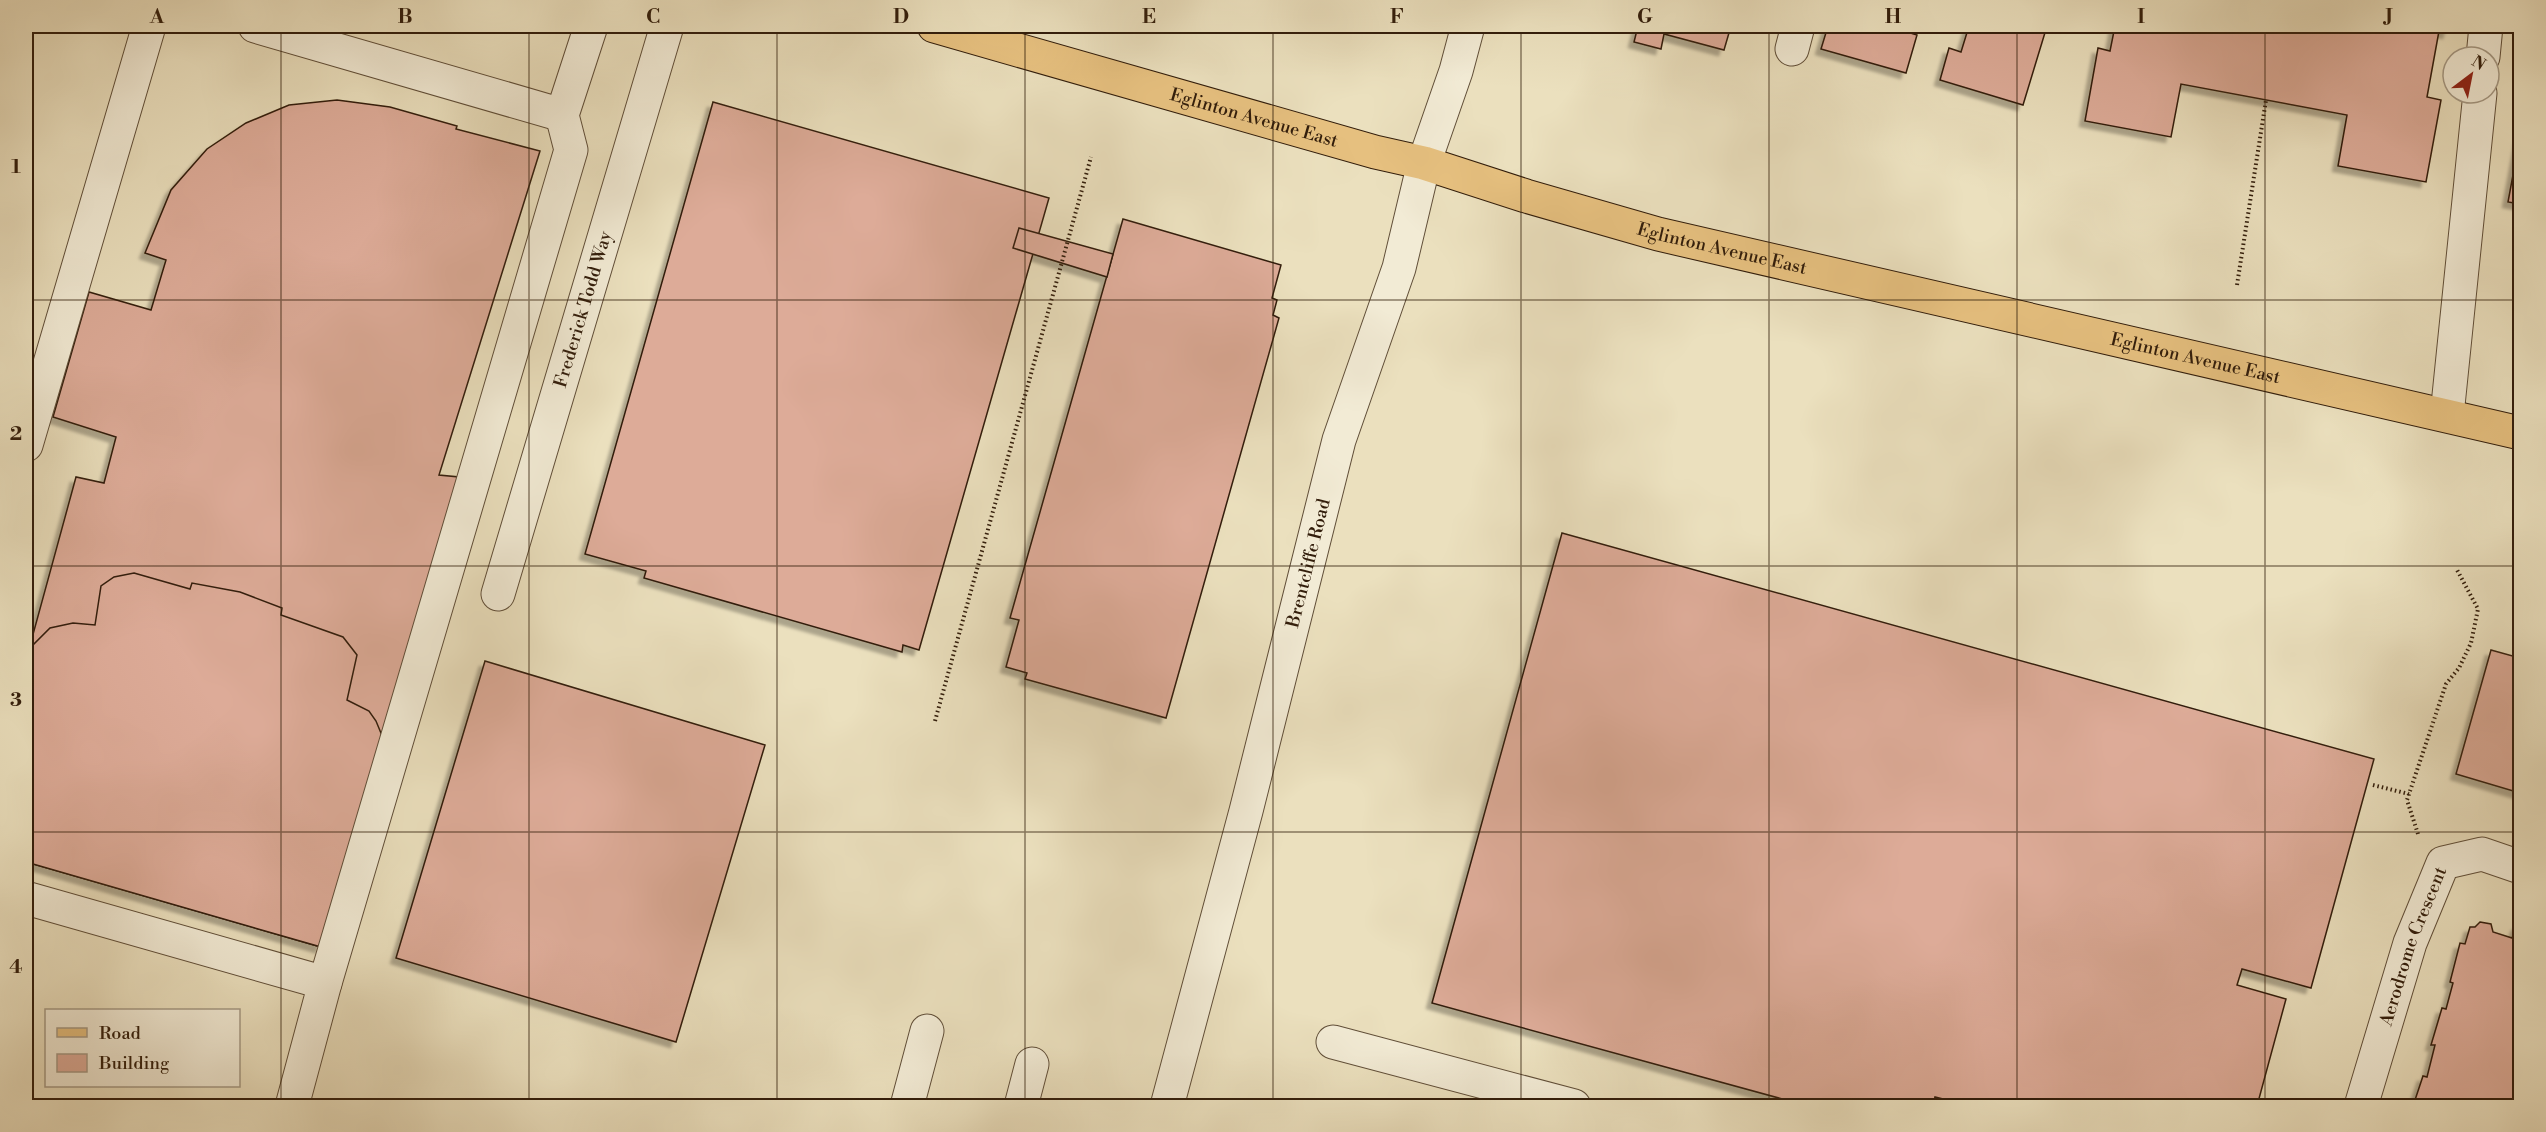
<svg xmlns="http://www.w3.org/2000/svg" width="2546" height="1132" viewBox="0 0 2546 1132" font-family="'Libre Bodoni',serif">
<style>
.building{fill:#ddab98;stroke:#321d0b;stroke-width:1.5;filter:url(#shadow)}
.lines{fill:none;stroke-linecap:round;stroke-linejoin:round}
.minor-casing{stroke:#604e38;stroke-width:35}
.major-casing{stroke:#321d0b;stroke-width:35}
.path{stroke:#321d0b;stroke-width:4;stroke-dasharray:1.5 3;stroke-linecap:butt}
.minor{stroke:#f2ebd5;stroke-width:33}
.major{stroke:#e6c07f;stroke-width:33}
.grid{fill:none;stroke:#321d0b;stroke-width:1.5;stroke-opacity:0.55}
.labels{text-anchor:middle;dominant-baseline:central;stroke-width:6;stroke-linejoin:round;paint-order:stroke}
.street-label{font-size:18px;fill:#321d0b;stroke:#f2ebd5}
.neatline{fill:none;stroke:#321d0b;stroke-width:2}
.grid-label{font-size:20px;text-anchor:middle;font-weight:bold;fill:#321d0b}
</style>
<defs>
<filter id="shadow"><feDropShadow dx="-5.5" dy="5.5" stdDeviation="1.5" flood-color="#0004"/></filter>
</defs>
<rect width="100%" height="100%" fill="#ebe0be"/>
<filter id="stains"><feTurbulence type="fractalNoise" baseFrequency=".00333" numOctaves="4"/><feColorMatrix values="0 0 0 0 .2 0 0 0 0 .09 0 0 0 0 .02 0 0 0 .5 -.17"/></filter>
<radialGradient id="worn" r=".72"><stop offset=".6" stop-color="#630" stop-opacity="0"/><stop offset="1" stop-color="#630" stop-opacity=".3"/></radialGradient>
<!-- building -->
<g class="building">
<path d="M1638 26H1731L1724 50 1664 34 1661 49 1634 42Z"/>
<path d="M1828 26H1906L1904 31 1917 35 1906 73 1821 49Z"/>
<path d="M1969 26H2047L2023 105 1940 80 1949 48 1961 52Z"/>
<path d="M2115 26H2450L2448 33 2439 31 2427 97 2441 100 2426 182 2338 166 2347 115 2181 84 2171 137 2085 121 2098 48 2110 51Z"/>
<path d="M337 100 390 107 457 126 456 129 540 151 439 475 459 477 321 947 26 862V660L76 477 104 483 116 437 53 417 89 292 151 310 166 260 145 253 171 190 207 149 246 123 289 105Z"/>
<path d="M713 102 1049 198 919 650 903 645 902 652 644 578 646 571 585 554Z"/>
<path d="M2520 137V204L2508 202Z"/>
<path d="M1123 219 1281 265 1272 298 1277 300 1273 315 1279 318 1166 718 1025 679 1027 673 1006 667 1019 620 1010 618Z"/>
<path d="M1019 228 1113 254 1107 277 1013 248Z"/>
<path d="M1562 533 2374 759 2311 988 2242 969 2237 985 2286 999 2257 1106H1970L1935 1097 1933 1106H1808L1432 1003Z"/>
<path d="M134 573 190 589 192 583 240 592 282 608 281 615 343 637 357 655 347 700 369 711 376 721 383 738 321 947 26 862V660L29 649 50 628 73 623 95 625 101 586 114 577Z"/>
<path d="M2491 650 2520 658V793L2456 774Z"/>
<path d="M485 661 765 745 676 1042 396 958Z"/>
<path d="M2480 922 2491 924 2493 932 2512 938 2517 925 2520 924V1106H2413L2423 1076 2427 1077 2435 1045H2431L2442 1008 2446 1009 2453 983 2450 982 2460 943 2465 944 2470 927H2475Z"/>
</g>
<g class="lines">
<defs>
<g id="minor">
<path d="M255 26 562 115"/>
<path d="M1792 49 1798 26"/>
<path d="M2483 57 2486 26"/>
<path d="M2447 415 2480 93"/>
<path d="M26 445 149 26"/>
<path id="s1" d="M498 594 667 26"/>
<path d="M26 898 325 983 292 1106"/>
<path d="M325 983 571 150 562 115 591 26"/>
<path d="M1333 1042 1574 1106"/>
<path d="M907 1106 927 1031"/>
<path d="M1021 1106 1032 1064"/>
<path id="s2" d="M1167 1106 1246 811 1339 440 1399 268 1424 163 1456 71 1468 26"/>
<path id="s3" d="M2361 1106 2410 943 2443 863 2482 854 2520 867"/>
</g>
<g id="major">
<path id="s4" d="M934 26 1375 152 1424 163 1526 196 1658 234 2520 433"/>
</g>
</defs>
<!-- minor casing -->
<use href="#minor" class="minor-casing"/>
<!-- major casing -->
<use href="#major" class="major-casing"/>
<!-- path -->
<g class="path">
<path d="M2237 285 2266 100"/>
<path d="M935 721 1091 157"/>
<path d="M2373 785 2409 794"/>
<path d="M2418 834 2407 800 2446 684 2459 668 2471 643 2478 609 2456 568"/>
</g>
<!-- minor -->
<use href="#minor" class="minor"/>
<!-- major -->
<use href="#major" class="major"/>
</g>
<!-- grid -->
<path class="grid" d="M281 26V1106M529 26V1106M777 26V1106M1025 26V1106M1273 26V1106M1521 26V1106M1769 26V1106M2017 26V1106M2265 26V1106M26 300H2520M26 566H2520M26 832H2520"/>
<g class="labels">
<!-- street labels -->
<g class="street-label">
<text stroke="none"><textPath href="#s4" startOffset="333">Eglinton Avenue East</textPath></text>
<text stroke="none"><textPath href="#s4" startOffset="819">Eglinton Avenue East</textPath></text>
<text stroke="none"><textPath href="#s1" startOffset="297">Frederick Todd Way</textPath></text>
<text stroke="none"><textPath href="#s4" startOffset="1305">Eglinton Avenue East</textPath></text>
<text stroke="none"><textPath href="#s2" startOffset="561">Brentcliffe Road</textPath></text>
<text stroke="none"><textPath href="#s3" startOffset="168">Aerodrome Crescent</textPath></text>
</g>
</g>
<!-- margin -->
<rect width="2546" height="1132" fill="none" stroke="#ebe0be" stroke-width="66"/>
<!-- legend -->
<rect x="45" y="1009" width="195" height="78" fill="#f2ebd5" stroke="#a59984" stroke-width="1.5"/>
<rect x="57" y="1028" width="30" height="9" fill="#e6c07f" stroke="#a59984" stroke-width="1.5"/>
<text x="99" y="1039" font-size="18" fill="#321d0b">Road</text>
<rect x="57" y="1054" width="30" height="18" fill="#ddab98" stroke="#a59984" stroke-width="1.5"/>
<text x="99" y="1069" font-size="18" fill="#321d0b">Building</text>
<!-- north arrow -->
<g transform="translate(2471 75) rotate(32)"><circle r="28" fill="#f2ebd5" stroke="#a59984" stroke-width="1.5"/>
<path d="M0-4.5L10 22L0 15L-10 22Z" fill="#8f2418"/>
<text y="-9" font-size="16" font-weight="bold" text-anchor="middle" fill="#321d0b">N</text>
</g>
<rect x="33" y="33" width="2480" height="1066" class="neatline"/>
<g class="grid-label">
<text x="157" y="23">A</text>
<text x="405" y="23">B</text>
<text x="653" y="23">C</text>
<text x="901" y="23">D</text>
<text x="1149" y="23">E</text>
<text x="1397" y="23">F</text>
<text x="1645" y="23">G</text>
<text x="1893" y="23">H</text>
<text x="2141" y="23">I</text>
<text x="2389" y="23">J</text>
<text x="16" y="173">1</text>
<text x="16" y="440">2</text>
<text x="16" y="706">3</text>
<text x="16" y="973">4</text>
</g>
<rect width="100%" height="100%" filter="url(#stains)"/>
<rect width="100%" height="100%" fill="url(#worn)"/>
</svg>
